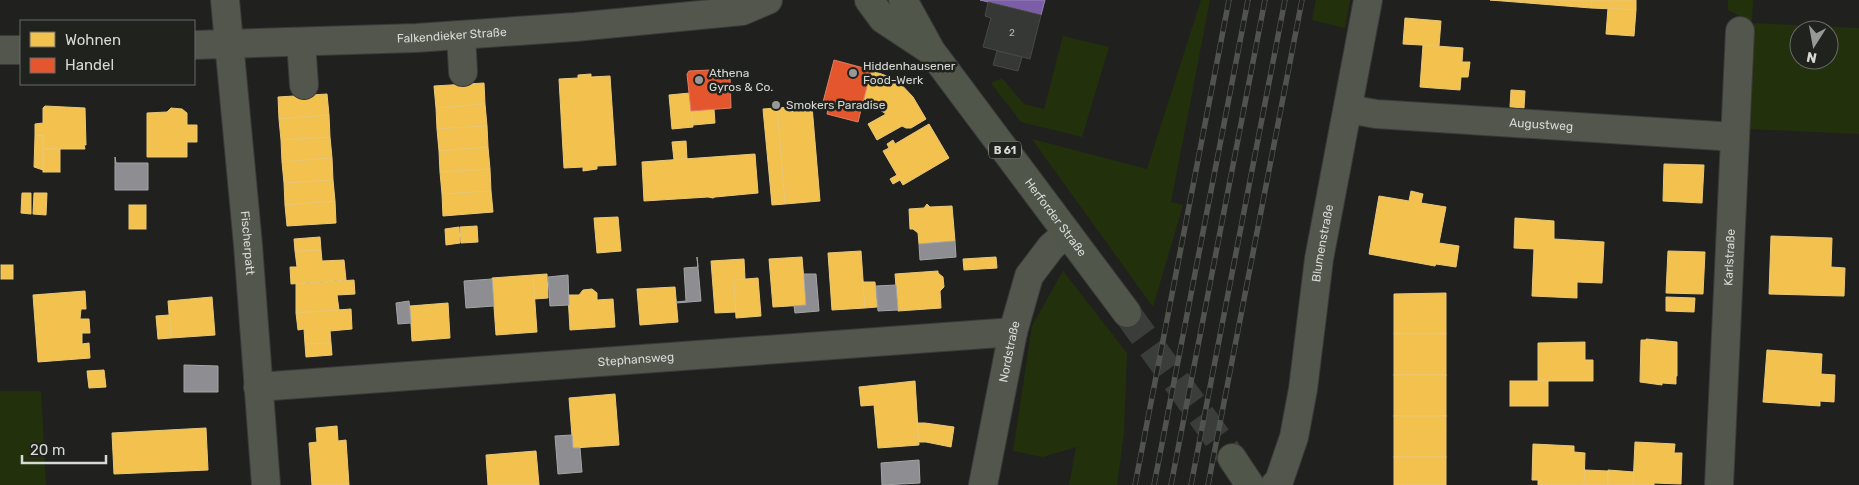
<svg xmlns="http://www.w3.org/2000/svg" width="1859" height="485" viewBox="0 0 1859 485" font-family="Rubik,sans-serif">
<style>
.green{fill:#22310b;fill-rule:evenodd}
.homes{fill:#f2c14e;stroke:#eac877}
.shops{fill:#e4572e;stroke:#e07e60}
.offices{fill:#7b5ea7;stroke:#9783b5}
.industry{fill:#8d8d92;stroke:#a3a4a6}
.building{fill:#363836;stroke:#484947}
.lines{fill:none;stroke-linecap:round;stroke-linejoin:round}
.major-tunnel{stroke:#3b3d3a;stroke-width:28;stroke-dasharray:28 14;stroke-linecap:butt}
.minor-casing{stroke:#3a3b39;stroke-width:30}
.major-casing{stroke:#3a3b39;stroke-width:30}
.minor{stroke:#52564d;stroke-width:28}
.major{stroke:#50564a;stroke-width:28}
.rail-casing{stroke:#51534f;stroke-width:5.5}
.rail{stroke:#20221e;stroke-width:4;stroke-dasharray:11;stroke-linecap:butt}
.poi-dot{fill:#979996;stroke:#20221e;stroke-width:2}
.labels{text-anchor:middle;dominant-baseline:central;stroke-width:5;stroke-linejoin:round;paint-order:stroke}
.number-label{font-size:10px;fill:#afb1ae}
.shield{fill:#20221e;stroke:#a0a29f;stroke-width:1}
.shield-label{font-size:11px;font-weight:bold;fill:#d7d9d6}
.street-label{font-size:12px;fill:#d7d9d6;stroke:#20221e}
.poi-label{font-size:12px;fill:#d7d9d6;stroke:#20221e;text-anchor:start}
</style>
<rect width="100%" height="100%" fill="#20211f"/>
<!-- green -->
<g class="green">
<path d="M1201 0H1210L1171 202 1183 205 1153 307 1032 139 1147 169Z"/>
<path d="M1316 0H1350L1345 28 1312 20Z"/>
<path d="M1728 0H1753L1752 23 1859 28V134L1749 129 1752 23 1728 10ZM1799 30H1829V60H1799Z"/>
<path d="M1063 36 1109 47 1082 137 1021 122 991 83 1002 78 1024 104 1044 109Z"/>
<path d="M1063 271 1127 353 1124 432 1117 485H1069L1076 447 1043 457 1013 451 1032 326Z"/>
<path d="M0 391H41L46 485H0Z"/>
</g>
<!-- homes -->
<g class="homes">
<path d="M1490 0H1592L1591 8Z"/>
<path d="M1592 0H1636V10L1591 8Z"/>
<path d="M1608 8 1636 10 1634 36 1606 34Z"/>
<path d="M1405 18 1441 21 1439 46 1403 44Z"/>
<path d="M1423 45 1463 48 1462 62H1470L1468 77H1461L1460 90 1420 87Z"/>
<path d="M871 70 897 80 913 97 926 119 911 128H906L902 126 877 140 868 124 886 114 864 99Z"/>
<path d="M591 74V77L610 76 616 165 597 166V169L583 171V167L564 168 559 79 578 78V75Z"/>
<path d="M484 83 485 104 436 108 434 86Z"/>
<path d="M1511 90 1525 91 1524 108 1510 107Z"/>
<path d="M690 93 693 127 672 129 669 95Z"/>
<path d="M327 94 329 115 279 119 278 97Z"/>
<path d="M485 104 487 126 437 129 436 108Z"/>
<path d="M45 106 85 108 86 145H84L85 149H43V136H35V124L43 123V108Z"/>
<path d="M812 106 820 201 785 204 777 108Z"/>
<path d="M171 108 182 109 187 113V125H197V142H187V157H147V113L167 112Z"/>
<path d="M777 108 785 204 772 205 763 109Z"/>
<path d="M714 109 715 123 693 125 691 111Z"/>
<path d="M329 115 330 137 281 140 279 119Z"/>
<path d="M929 124 949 158 903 185 900 180 893 184 890 179 897 175 883 151 889 148 887 144 893 140 895 144Z"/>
<path d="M487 126 488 147 439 151 437 129Z"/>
<path d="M35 136H43V170L34 167Z"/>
<path d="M330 137 332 158 282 162 281 140Z"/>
<path d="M686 141 687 159 674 160 672 142Z"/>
<path d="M488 147 490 169 440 172 439 151Z"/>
<rect x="43" y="149" width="17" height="23"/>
<path d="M755 154 758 193 715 197 713 198 708 197 644 201 642 162Z"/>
<path d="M332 158 333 180 284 183 282 162Z"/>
<path d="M1664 164 1704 165 1702 203 1663 201Z"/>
<path d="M490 169 491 191 442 194 440 172Z"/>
<path d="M333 180 335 201 285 205 284 183Z"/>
<path d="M491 191 493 212 443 216 442 194Z"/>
<path d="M1411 191 1423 194 1421 203 1446 207 1439 243 1459 246 1456 267 1436 264 1435 266 1369 254 1379 196 1409 201Z"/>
<path d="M22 193H31V214L21 213Z"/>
<path d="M34 193H47L46 215 33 214Z"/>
<path d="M335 201 336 223 287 226 285 205Z"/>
<path d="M927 204 930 207 952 206 955 241 919 244 918 233 913 229H910L909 209 924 208Z"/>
<rect x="129" y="205" width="17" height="24"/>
<path d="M618 217 621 251 597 253 594 218Z"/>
<path d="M1515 218 1554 221V239L1604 242 1602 283 1577 282V298L1532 296 1534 249 1514 248Z"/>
<path d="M477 226 478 242 461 243 460 227Z"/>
<path d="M459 227 460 243 446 245 445 229Z"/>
<path d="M1771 236 1832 238 1831 267 1845 268 1844 296 1769 294Z"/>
<path d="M320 237 321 250 295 251 294 239Z"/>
<path d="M321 250 322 261 344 260 346 280 291 284 290 267H297L295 251Z"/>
<path d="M861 251 865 308 832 310 828 253Z"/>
<path d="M1668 251 1705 252 1703 294 1666 293Z"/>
<path d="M802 257 806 305 773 307 769 259Z"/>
<path d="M996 257 997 268 964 270 963 259Z"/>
<path d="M744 259 745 279 734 280 736 312 715 313 711 261Z"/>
<rect x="1" y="265" width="12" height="14"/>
<path d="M938 271V273L943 277 944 287 940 291 941 308 898 311 895 274Z"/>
<path d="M547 274 548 298 534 299 533 275Z"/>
<path d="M533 275 537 332 496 335 492 278Z"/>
<path d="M758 278 761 316 736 318 734 280Z"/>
<path d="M354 280 355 294 337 295 339 310 296 313V284Z"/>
<path d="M863 282H875L877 307 865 308Z"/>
<path d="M675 287 678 322 640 325 637 289Z"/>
<path d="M592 289 597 293V300L613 299 615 327 570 330 568 295H579L583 290Z"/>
<path d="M85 291 86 309H81L80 319H89L90 333H82V344L89 343 90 358 38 362 33 295Z"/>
<path d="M1446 293V334H1394V294Z"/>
<path d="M212 297 215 335 171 338 168 301Z"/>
<path d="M1666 297 1695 298 1694 312 1666 311Z"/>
<path d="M448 303 450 338 412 341 410 306Z"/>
<path d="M351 309 352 329 330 331 331 343 305 344 304 329 298 330 296 313Z"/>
<path d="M169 315 171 338 158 339 156 316Z"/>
<rect x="1394" y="334" width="52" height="41"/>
<path d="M1646 339 1677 342V376H1676V384L1662 383V385L1640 382 1641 340H1646Z"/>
<path d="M1585 342V360H1593V381H1538V343Z"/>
<path d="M331 343 332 355 306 357 305 344Z"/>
<path d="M1767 350 1822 354 1821 374 1835 375 1834 402 1820 401V406L1763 402Z"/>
<path d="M104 370 106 387 89 388 87 371Z"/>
<rect x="1394" y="375" width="52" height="41"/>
<path d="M915 381 919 445 878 448 874 405 861 406 859 387Z"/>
<rect x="1510" y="381" width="38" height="25"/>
<path d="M615 394 619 445 573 448 569 398Z"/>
<rect x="1394" y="416" width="52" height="41"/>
<path d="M917 423H925L954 427 951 447 926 442H919Z"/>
<path d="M337 426 338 441 346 440 349 485H312L309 443 317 442 316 428Z"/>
<path d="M206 428 208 470 114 474 112 433Z"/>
<path d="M1635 442 1675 444 1674 453H1682L1681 484 1654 483V485H1633Z"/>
<path d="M1533 444 1574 446V452L1585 453 1584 485H1538V480H1532Z"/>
<path d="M536 451 539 485H488L486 455Z"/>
<rect x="1394" y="457" width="52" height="28"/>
<path d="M1585 470 1608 471V485H1584Z"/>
<path d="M1608 470 1634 472 1633 485H1608Z"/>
</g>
<!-- shops -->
<g class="shops">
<path d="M834 60 871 70 858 122 827 114 829 104 823 102Z"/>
<path d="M711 70 714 76 727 75 730 77 731 108 691 111 687 74 689 71Z"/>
</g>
<!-- offices -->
<path class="offices" d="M980 0H1045L1041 15Z"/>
<!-- industry -->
<g class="industry">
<path d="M115 157 116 163H148V190H115Z"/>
<path d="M955 241 956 257 920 260 919 244Z"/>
<path d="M697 257 701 301 676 303V302L686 301 684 268 698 267Z"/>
<path d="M804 274H816L819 311 795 313 794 306 806 305Z"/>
<path d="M568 275 569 305 550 306 548 277Z"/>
<path d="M492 279 494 306 466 308 464 281Z"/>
<path d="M896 285 898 310 878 311 876 286Z"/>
<path d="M409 301 411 323 398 324 396 303Z"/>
<path d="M184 365 218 366V392H184Z"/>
<path d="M572 435 573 448H580L582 472 558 474 555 436Z"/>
<path d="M919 460 920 483 882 485 881 463Z"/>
</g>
<!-- building -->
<g class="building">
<path d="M988 2 1041 15 1030 59 983 47 991 18 985 16Z"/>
<path d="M997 51 1022 57 1018 71 993 65Z"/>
</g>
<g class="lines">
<!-- major-tunnel -->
<path class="major-tunnel" d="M1127 313 1232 458"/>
<defs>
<g id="minor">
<path id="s1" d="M225 0 248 245 266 485"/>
<path d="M461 35 463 72"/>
<path d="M301 42 304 85"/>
<path id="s2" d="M194 45 416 38 575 27 742 11 768 0"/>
<path d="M0 50H21"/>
<path id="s3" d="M1348 109 1376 114 1735 137"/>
<path id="s4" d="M258 387 1013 332"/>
<path id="s5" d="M983 485 1013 332 1029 276 1051 247 1067 233"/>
<path id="s6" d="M1275 485 1279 481 1294 437 1303 389 1319 259 1368 0"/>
<path id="s7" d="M1719 485 1740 31"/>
</g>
<g id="major">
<path d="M869 0 883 19 927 48"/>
<path id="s8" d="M903 0 931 51 1127 313"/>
<path d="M1232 458 1250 485"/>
</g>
</defs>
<!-- minor casing -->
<use href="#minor" class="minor-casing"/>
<!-- major casing -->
<use href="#major" class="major-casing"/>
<!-- minor -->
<use href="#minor" class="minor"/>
<!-- major -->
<use href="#major" class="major"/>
<defs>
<g id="rail">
<path d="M1135 485 1229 0"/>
<path d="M1154 485 1248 0"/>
<path d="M1171 485 1265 0"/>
<path d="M1191 485 1285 0"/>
<path d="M1208 485 1302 0"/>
</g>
</defs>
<!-- rail casing -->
<use href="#rail" class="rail-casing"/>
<!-- rail -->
<use href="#rail" class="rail"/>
</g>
<!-- markers -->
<g class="poi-dot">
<circle cx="853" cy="73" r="5"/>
<circle cx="699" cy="80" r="5"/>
<circle cx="776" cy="105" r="5"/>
</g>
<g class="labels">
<!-- number labels -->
<g class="number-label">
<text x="1012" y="33">2</text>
</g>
<!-- shield labels -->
<rect class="shield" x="989" y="141.5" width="32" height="17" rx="4"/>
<g class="shield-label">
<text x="1005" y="150">B 61</text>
</g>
<!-- street labels -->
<g class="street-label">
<text stroke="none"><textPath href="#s2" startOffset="258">Falkendieker Straße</textPath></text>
<text stroke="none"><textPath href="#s3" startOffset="194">Augustweg</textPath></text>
<text stroke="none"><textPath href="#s8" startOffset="266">Herforder Straße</textPath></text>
<text stroke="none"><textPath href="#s1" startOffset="244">Fischerpatt</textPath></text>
<text stroke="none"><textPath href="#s6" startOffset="248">Blumenstraße</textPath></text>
<text stroke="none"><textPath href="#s7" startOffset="228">Karlstraße</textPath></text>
<text stroke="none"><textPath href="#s5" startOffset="136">Nordstraße</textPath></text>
<text stroke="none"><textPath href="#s4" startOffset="379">Stephansweg</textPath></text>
</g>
<!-- poi labels -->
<g class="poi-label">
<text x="863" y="66">Hiddenhausener<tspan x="863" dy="14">Food-Werk</tspan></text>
<text x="709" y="73">Athena<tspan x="709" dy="14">Gyros &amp; Co.</tspan></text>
<text x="786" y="105">Smokers Paradise</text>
</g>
</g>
<!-- legend -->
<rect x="20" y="20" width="175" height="65" fill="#20221e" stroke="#696b68"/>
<rect x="30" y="32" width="25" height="15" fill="#f2c14e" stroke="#696b68"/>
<text x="65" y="45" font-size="15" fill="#d7d9d6">Wohnen</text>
<rect x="30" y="58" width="25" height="15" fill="#e4572e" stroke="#696b68"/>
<text x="65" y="70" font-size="15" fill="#d7d9d6">Handel</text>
<!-- north arrow -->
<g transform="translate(1814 45) rotate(191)"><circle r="24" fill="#20221e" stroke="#696b68"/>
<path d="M0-4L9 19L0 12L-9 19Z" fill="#979996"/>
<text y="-8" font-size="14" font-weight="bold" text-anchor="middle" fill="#d7d9d6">N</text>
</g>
<!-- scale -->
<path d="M22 455v8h84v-8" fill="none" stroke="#d7d9d6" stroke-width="2.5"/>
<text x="30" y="455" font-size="15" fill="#d7d9d6" stroke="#20221e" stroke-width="4" paint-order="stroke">20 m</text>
</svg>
